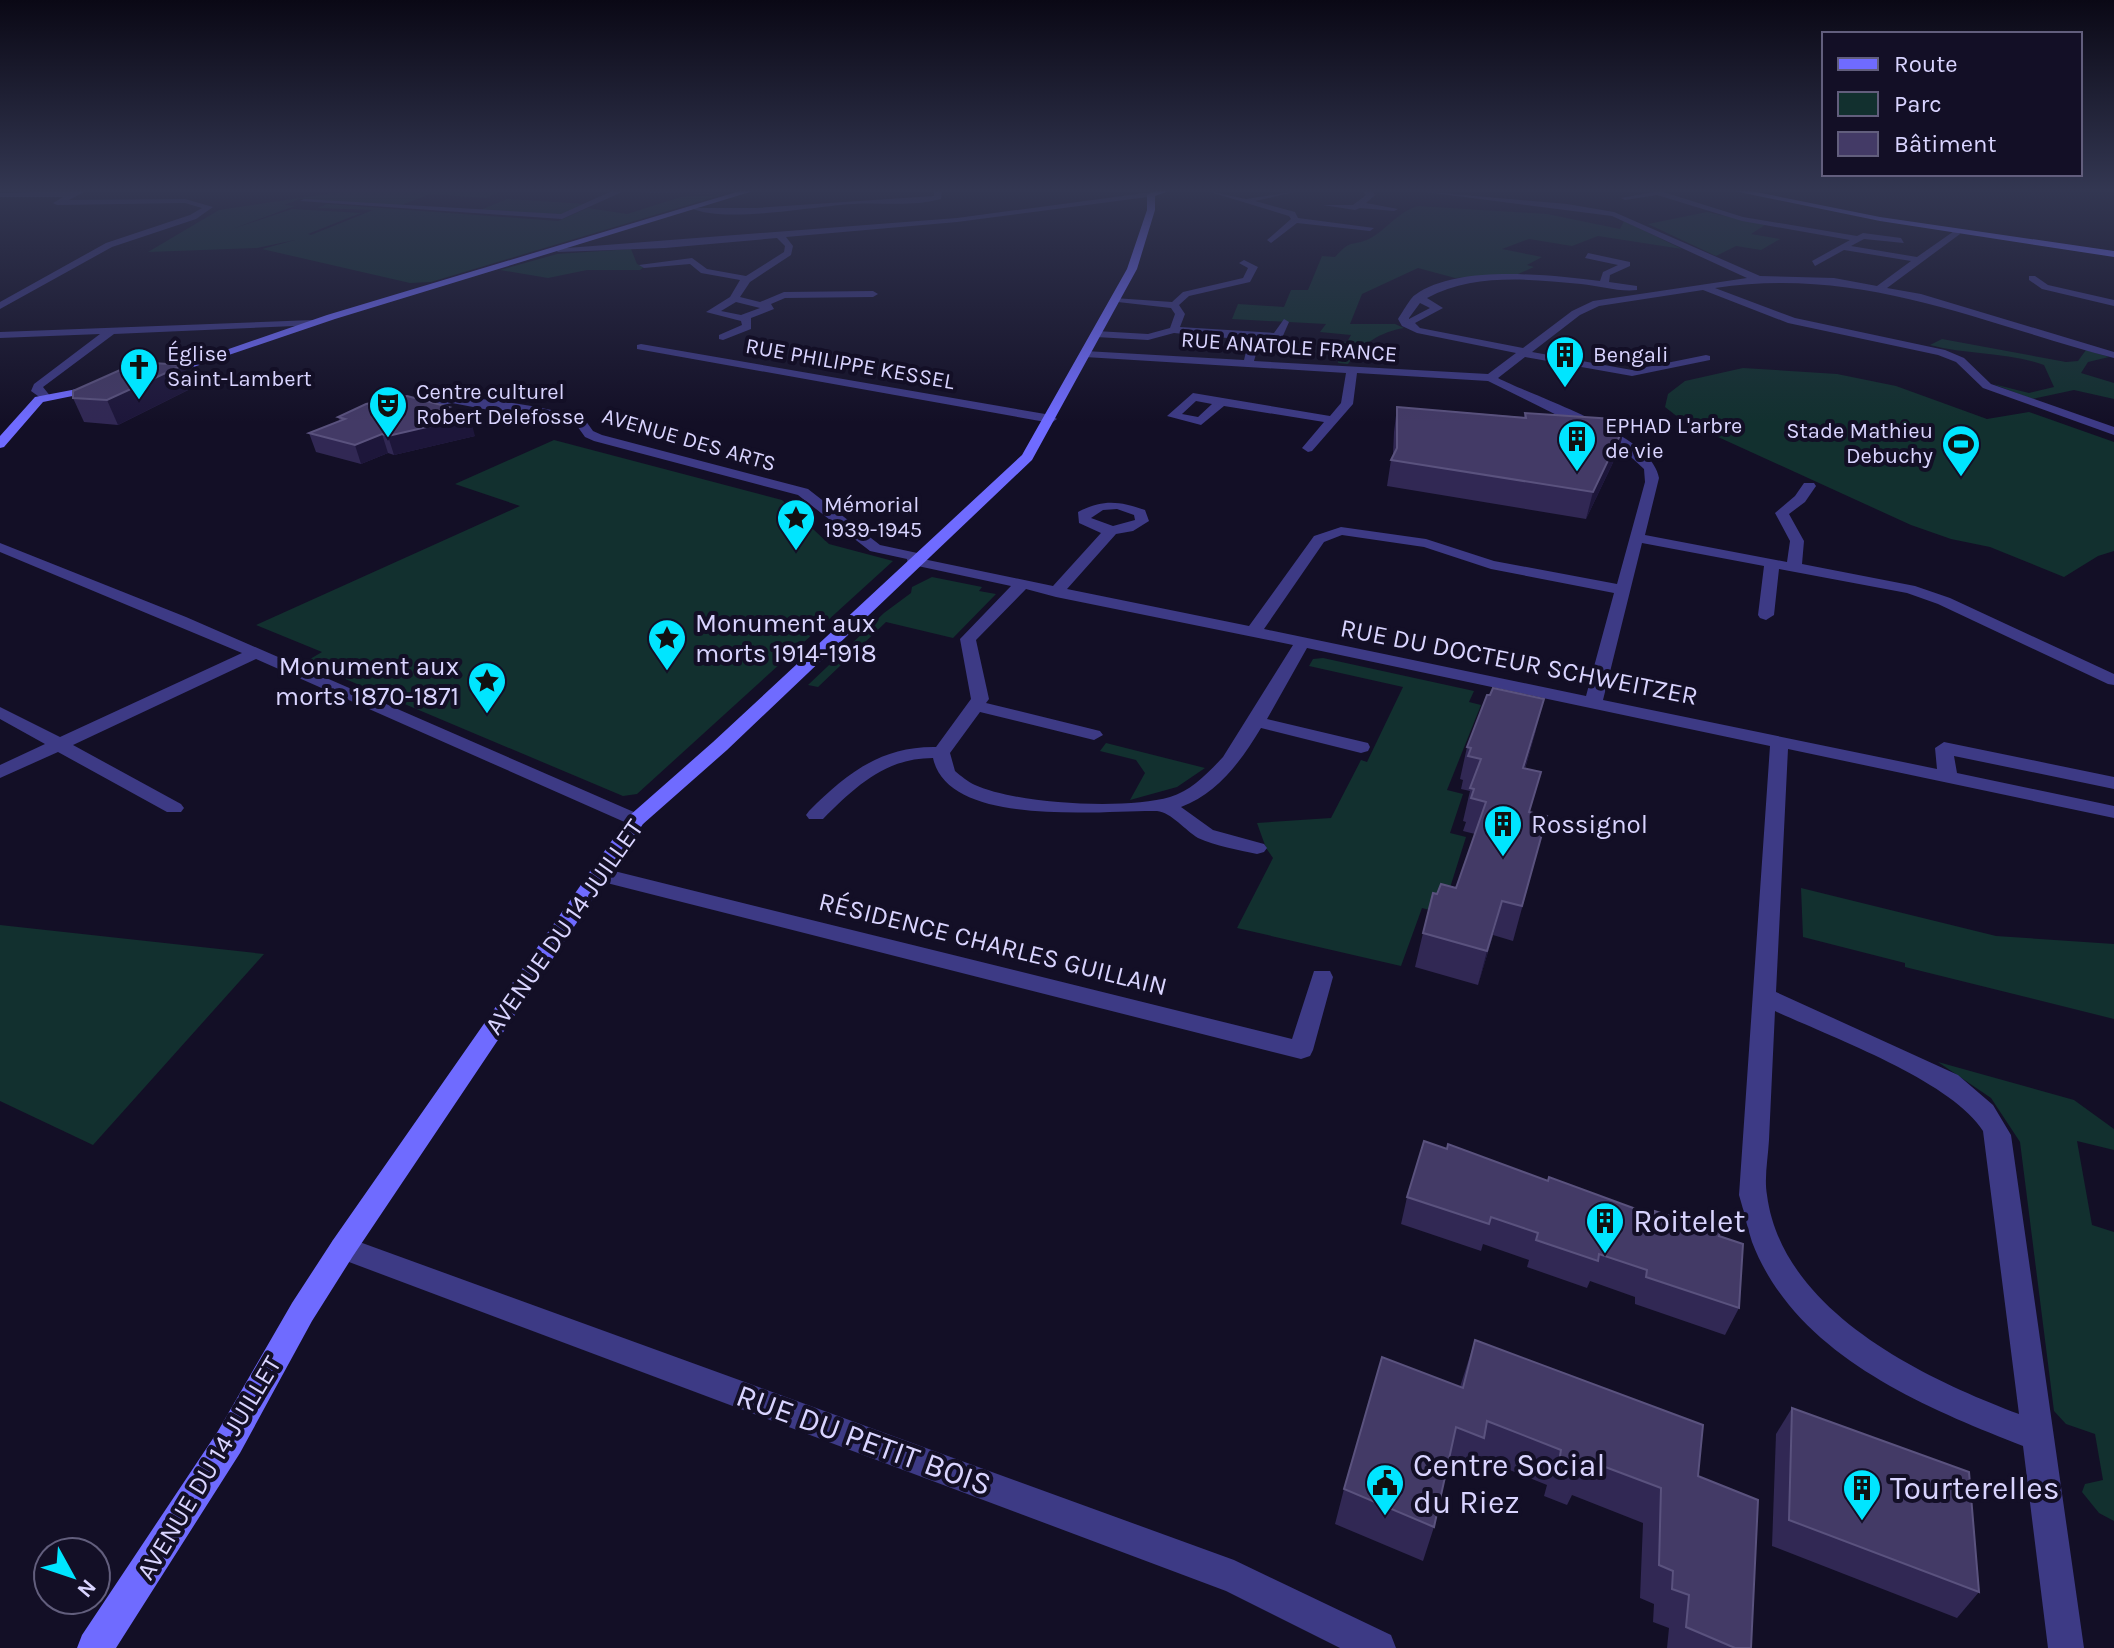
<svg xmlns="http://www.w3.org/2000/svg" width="2114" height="1648" viewBox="0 0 2114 1648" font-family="Karla,sans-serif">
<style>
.green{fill:#12302f}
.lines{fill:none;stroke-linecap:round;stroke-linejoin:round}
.street{fill:#3d3a85;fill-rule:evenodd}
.secondary{fill:#6f6bff;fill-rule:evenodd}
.wall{fill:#312854}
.shaded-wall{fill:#1d163a}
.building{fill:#433a66;stroke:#5a527e;stroke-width:2}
.labels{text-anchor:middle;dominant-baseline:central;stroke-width:8;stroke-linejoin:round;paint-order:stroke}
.far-street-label{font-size:22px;fill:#d9d4ff;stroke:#130f26}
.far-poi-label{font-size:22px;fill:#d9d4ff;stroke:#130f26;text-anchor:start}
.poi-label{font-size:26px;fill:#d9d4ff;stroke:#130f26;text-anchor:start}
.street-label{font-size:26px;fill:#d9d4ff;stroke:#130f26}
.near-poi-label{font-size:32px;fill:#d9d4ff;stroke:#130f26;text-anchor:start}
.near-street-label{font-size:32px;fill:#d9d4ff;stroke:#130f26}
</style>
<rect width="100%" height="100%" fill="#130f26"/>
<!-- green -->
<g class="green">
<path d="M346 191H502L486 198 430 194 399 206 300 199 284 205 295 206 232 229 292 209 361 213 308 234 311 235 373 210 317 208 327 204 558 221 588 208 627 214 681 197 721 195 431 282 410 283 262 249 295 240 257 248 148 252 219 210Z"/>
<path d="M507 199 586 204 564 214 478 211Z"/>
<path d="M1418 206 1547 214 1620 229 1624 221 1682 249 1598 236 1572 246 1529 239 1502 249 1542 257 1527 265 1534 267 1518 274 1455 278 1418 268 1362 294 1350 324H1395L1404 328C1381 332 1362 343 1348 364L1338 363 1342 342H1347L1351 335 1320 332 1326 324 1232 319 1238 304 1284 307 1291 290H1308L1322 256 1335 257C1352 238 1351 247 1369 239 1388 229 1397 212 1418 206Z"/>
<path d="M1707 212 1765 225 1751 234 1780 239 1761 250 1736 246 1716 256 1648 224Z"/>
<path d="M631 249 637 264 644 267 640 270H587L548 278 500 270 557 254Z"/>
<path d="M1942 339 2066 362 2078 361 2086 350 2109 357 2088 362 2081 373 2114 383V399L2074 390 2032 399 1993 384 2029 393 2054 387 2044 365C2007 352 1968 355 1930 345Z"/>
<path d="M1743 368 1837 374 1896 386 1987 419 2029 412 2114 442V551L2098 556 2064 577 1990 547 1951 539 1911 525 1683 421 1665 407 1668 394 1685 381Z"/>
<path d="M554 440 782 500 829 544 893 561 637 794 623 796 305 662 322 652 256 625 520 506 455 484Z"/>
<path d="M932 577 982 587 979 591 996 594 953 638 886 622 818 687 808 685 884 613 911 593 912 587Z"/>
<path d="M1323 658 1474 691 1469 702 1481 705 1447 790 1463 794 1450 833 1466 837 1442 913 1422 908 1401 966 1237 928 1273 858 1266 848 1257 823 1331 818 1361 760 1367 762 1403 687 1309 666 1313 659Z"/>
<path d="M1106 743 1205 768 1177 787 1130 800 1145 773 1136 760 1100 751Z"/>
<path d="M1801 888 1996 936 2114 944V1019L1905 967V963L1803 937Z"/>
<path d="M0 925 264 954 93 1145 0 1101Z"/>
<path d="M1938 1062 2074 1100 2114 1129V1150L2077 1141 2092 1225 2114 1232V1521L2099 1513 2082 1492 2085 1484 2103 1480 2095 1434 2066 1424 2054 1411 2020 1142 1991 1098Z"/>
</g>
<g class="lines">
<!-- street -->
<g class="street">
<path d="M75 191H86L69 200 185 199 213 207 196 219 112 247 0 309V302L106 243 190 215 202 208 185 203 57 205 53 203 63 197H0V193Z"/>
<path d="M612 191 744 194 622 192 562 219 300 201 304 199 561 214Z"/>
<path d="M934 191H942L941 199C911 207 883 202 853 204 814 206 724 224 691 208H756L934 196Z"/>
<path d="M1207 191 1246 199 1299 191 1255 201 1295 212 1298 218 1374 228 1370 231 1297 223 1271 243 1267 240 1291 219 1289 216Z"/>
<path d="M1363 191H1372L1375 195 1366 203 1398 209 1394 211 1360 208 1355 210 1323 205H1353L1366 195Z"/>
<path d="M1418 191 1567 204 1614 212 1760 276 1834 278 1877 286 1911 261 1844 250 1815 266 1812 261 1850 240 1742 221 1657 195 1625 200 1621 198 1660 191 1743 217 1857 236 1863 233 1901 238 1904 243 1864 239 1851 246 1917 257 1957 229 1960 234 1887 288 1921 294 2114 352V358C1977 322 1861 266 1715 288L1795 318 1945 350 1964 358 1991 384 2114 427V435L1983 388 1956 362 1938 355 1788 323 1703 290 1599 306 1580 315 1532 352 1632 370 1706 355 1710 356V360L1632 376 1525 357 1498 378C1534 397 1653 434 1659 478L1645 535 1787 562 1790 541 1775 513 1795 496 1804 483H1814L1816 486 1805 502 1789 514 1804 541 1802 564 1915 586 1950 598 2114 674V685L2108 684 1938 604 1907 593 1779 569 1774 615 1766 620 1760 618 1758 615 1764 566 1642 543 1603 700 1937 769 1935 748 1944 742 2114 777V789L1954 756 1957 773 2114 806V818L1788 749 1776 992 1958 1075 1993 1105 2011 1135 2084 1648H2048L2023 1446C1921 1406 1795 1354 1752 1242 1747 1227 1744 1211 1739 1195L1770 746 1307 648 1267 719 1368 743 1370 747 1368 751 1361 753 1261 728C1241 761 1218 793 1181 807L1213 830 1264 844 1267 848 1264 852 1257 854C1239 850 1215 846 1198 838 1186 831 1171 812 1157 811 1104 810 948 829 933 758 885 758 855 787 823 819H809L806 815 809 811C846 774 881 746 936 747L971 699 960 639 1011 586 913 565 908 564 907 559 870 551 798 495 594 441 585 437 575 423 525 411 489 410 452 403 406 413 400 409C436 384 541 407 583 417L593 431 602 435 808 489 880 545 922 554 923 559 1053 586 1101 533 1079 523 1078 512C1103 499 1119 501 1145 510L1149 521 1133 531 1116 534 1067 589 1249 626 1314 536 1341 527 1426 539 1494 561 1617 584 1645 482 1644 469 1619 446 1488 381 1357 373 1353 404 1312 451 1308 452 1302 448 1324 422 1224 406 1201 425 1167 416 1193 393 1330 416 1341 403 1346 373 1085 357 1080 354 1085 351 1244 360 1249 340 1174 333 1148 340 1096 337 1091 334 1096 331 1148 334 1170 328 1175 314 1171 308 1109 301 1114 298 1172 302 1183 292 1243 278 1248 268 1239 263 1244 260 1258 267 1250 282 1189 296 1179 305 1185 314 1180 327 1274 333 1284 319 1289 322 1282 338 1260 340 1254 361 1488 374 1516 353 1417 333 1402 326 1398 319C1402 313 1411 297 1415 295 1458 264 1549 275 1600 281L1603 272 1618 265 1585 258 1588 253 1630 262V266L1610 275 1609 282 1637 286V290C1619 292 1600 286 1581 284 1530 279 1474 273 1427 298L1443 308 1415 323 1420 328 1523 348 1572 311 1593 301 1747 278 1612 216ZM1420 303 1430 308 1409 319V318ZM1196 401 1212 404 1198 417 1182 414ZM1117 509 1134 515 1135 520 1113 526 1091 518 1103 510ZM1342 535 1424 547 1491 569 1614 593 1586 696 1264 629 1324 542ZM1026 589 1056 597 1293 645 1223 757C1208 773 1191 791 1170 797 1125 810 1017 804 975 785 968 782 961 776 955 771L950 753 980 712 1094 740 1103 735 1100 731 986 703 989 699 976 640ZM1775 1011C1831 1037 1952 1081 1983 1131L2019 1414C1923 1378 1782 1311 1767 1195 1764 1178 1768 1158 1769 1140 1771 1097 1773 1054 1775 1011Z"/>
<path d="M1152 192 1155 196 957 222 786 237 793 246 791 255 750 282 740 297 760 302 784 292 873 291 878 294 873 297 785 298 771 304 774 309 751 318V329L723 340 719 339V335L742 325 741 321 706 312 730 297 740 280 701 273 690 264 644 268 639 265 692 258 707 269 746 276 784 252 785 246 777 238 665 248 558 252 554 249 957 218ZM736 302 760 308 741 315 721 311Z"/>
<path d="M2029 276H2035L2048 285 2114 300V306L2042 289 2029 280Z"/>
<path d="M313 320 317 325 114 334 43 387 51 397 45 401 31 391 34 384 100 334 0 338V332Z"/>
<path d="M641 344 1051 415 1057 419 1051 423 637 349V345Z"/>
<path d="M0 543 186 617 643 816 646 820 643 824H629L256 659 73 745 181 804 184 808 181 812H167L58 752 0 778V765L45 744 0 719V707L60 737 242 653 0 552Z"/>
<path d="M598 867 1292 1039 1314 971H1330L1333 977 1313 1050 1310 1056 1301 1059 591 879 588 874 591 869Z"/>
<path d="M343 1236 1234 1560 1391 1635 1396 1648H1340L1226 1591 333 1256 329 1248 333 1240Z"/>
</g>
<!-- secondary -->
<g class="secondary">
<path d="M740 191H753L335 319 161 378 151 376 327 315Z"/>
<path d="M1156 191H1169L1155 196V210L1137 269 1032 460 727 750 643 824 353 1256 312 1321 240 1453 116 1648H77L82 1635 218 1431 292 1303 333 1240 629 816 713 742 1022 455 1127 269 1147 210V195Z"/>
<path d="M1734 191H1751L1880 217 2114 251V257L1880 221Z"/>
<path d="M98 385 104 388 102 390 43 402 4 447 0 448V436L35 397Z"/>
</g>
</g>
<!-- wall -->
<g class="wall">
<path d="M183 365 192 388 118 425 84 422 73 398Z"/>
<path d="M449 407 451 413 475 436 394 455 388 453 361 464 316 452 309 433 340 421 338 417Z"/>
<path d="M1397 407 1524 417 1525 413 1625 425 1619 450 1586 519 1387 486 1391 460 1393 455 1394 432Z"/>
<path d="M1536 730 1525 769 1530 812 1547 816 1513 941 1493 935 1478 985 1415 967 1423 933 1437 894 1456 888 1475 834 1463 831 1466 822 1463 821 1470 791 1461 789 1463 780 1460 779 1467 747Z"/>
<path d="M1548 1181 1654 1215 1655 1211 1719 1236 1739 1308 1725 1335 1635 1304V1297L1590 1281 1587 1288 1527 1267 1529 1260 1483 1244 1481 1251 1401 1224 1407 1197Z"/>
<path d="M1475 1340 1698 1476 1751 1648H1667L1669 1628 1653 1622 1654 1604 1640 1598 1643 1523 1572 1495 1567 1505 1544 1496 1547 1485 1477 1457 1472 1473 1448 1464 1434 1527 1423 1561 1335 1524 1344 1489 1460 1387Z"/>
<path d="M1792 1408 1979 1592 1957 1618 1772 1546 1776 1434Z"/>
</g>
<!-- shaded-wall -->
<g class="shaded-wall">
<path d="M183 365 192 388 118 425 107 400Z"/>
<path d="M449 407 453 421 470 417 475 436 394 455 388 436Z"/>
<path d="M1625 425 1619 450 1586 519 1593 492Z"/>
<path d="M382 434 388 453 361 464 355 445Z"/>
<path d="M1544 699 1536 730 1515 801 1523 768Z"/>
<path d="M1502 901 1493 935 1478 985 1487 951Z"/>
</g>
<!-- building -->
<g class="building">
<path d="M138 362 183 365 107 400 73 398V391Z"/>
<path d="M407 396 449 407 440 410 470 417 388 436 382 434 355 445 309 433 345 419 338 417 366 404Z"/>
<path d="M1397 407 1526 418 1525 413 1614 419 1625 425 1593 492 1391 460 1397 448Z"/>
<path d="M1493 688 1544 699 1523 768 1541 772 1529 812 1547 816 1522 906 1502 901 1487 951 1423 933 1433 893 1437 894 1441 884 1456 888 1486 802 1471 798 1474 789 1470 788 1481 759 1468 756 1471 748 1467 747 1487 695H1490Z"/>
<path d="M1424 1141 1447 1149 1448 1144 1548 1181 1549 1177 1655 1216V1211L1720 1232 1719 1236 1743 1244 1739 1308 1646 1277 1647 1270 1599 1254 1598 1261 1536 1240 1538 1233 1491 1217 1489 1224 1407 1197Z"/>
<path d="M1475 1340 1703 1425 1698 1476 1758 1500 1751 1648H1735L1686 1627 1689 1595 1672 1589 1673 1571 1659 1565 1661 1488 1584 1459 1583 1471 1559 1462 1561 1450 1487 1421 1484 1438 1456 1427 1434 1527 1344 1489 1382 1357 1463 1388Z"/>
<path d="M1792 1408 1969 1472 1979 1592 1789 1520Z"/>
</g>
<!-- sky -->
<linearGradient id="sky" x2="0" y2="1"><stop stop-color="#0a0815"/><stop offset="0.45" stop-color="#333752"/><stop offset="1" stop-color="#333752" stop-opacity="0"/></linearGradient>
<rect width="2114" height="422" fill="url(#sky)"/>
<!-- icons -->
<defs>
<symbol id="building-pin" viewBox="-11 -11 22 30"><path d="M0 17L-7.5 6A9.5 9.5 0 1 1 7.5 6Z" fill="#00e5ff" stroke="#130f26"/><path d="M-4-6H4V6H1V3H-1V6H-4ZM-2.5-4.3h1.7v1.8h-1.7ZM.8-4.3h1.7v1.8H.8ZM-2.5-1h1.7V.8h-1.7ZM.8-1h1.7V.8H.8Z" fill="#111"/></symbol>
<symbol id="church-pin" viewBox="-11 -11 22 30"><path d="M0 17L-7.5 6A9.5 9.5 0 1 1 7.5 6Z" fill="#00e5ff" stroke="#130f26"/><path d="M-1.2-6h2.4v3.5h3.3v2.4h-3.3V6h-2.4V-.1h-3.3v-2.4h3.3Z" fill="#111"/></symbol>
<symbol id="theatre-pin" viewBox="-11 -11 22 30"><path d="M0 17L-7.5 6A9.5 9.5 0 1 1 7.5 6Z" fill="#00e5ff" stroke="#130f26"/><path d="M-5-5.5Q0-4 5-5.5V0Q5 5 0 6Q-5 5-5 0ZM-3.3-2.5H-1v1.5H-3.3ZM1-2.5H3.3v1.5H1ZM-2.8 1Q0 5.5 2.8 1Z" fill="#111"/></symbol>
<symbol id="stadium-pin" viewBox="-11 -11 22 30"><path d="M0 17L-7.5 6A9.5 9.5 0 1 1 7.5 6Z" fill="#00e5ff" stroke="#130f26"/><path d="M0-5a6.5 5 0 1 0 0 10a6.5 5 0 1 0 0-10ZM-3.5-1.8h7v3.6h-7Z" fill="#111"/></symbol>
<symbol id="sight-pin" viewBox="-11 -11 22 30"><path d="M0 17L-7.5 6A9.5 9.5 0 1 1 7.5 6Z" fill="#00e5ff" stroke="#130f26"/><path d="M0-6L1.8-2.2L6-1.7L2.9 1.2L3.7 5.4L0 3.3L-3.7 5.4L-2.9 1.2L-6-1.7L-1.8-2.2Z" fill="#111"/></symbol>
<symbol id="civic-pin" viewBox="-11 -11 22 30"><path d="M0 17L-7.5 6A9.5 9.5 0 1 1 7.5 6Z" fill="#00e5ff" stroke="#130f26"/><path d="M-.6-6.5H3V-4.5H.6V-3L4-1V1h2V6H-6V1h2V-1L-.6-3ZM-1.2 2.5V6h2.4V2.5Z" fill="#111"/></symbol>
</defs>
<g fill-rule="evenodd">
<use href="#building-pin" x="1543" y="333" width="44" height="60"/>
<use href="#church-pin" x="117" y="345" width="44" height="60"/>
<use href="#theatre-pin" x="366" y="383" width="44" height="60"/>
<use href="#building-pin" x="1555" y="417" width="44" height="60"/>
<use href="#stadium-pin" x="1939" y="422" width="44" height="60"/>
<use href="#sight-pin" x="774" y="496" width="44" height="60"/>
<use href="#sight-pin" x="645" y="616" width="44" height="60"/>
<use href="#sight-pin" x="465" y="659" width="44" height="60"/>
<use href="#building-pin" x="1481" y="802" width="44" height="60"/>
<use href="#building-pin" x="1583" y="1199" width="44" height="60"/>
<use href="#civic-pin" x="1363" y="1461" width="44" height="60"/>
<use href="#building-pin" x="1840" y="1466" width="44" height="60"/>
</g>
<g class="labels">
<!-- far-street labels -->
<g class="far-street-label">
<text transform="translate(1289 347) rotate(4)">RUE ANATOLE FRANCE</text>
<text transform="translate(850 364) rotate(10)">RUE PHILIPPE KESSEL</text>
<text transform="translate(689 440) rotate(16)">AVENUE DES ARTS</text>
</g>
<!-- far-poi labels -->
<g class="far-poi-label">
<text x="167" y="354">Église<tspan x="167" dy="25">Saint-Lambert</tspan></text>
<text x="1593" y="355">Bengali</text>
<text x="416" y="392">Centre culturel<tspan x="416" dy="25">Robert Delefosse</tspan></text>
<text x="1605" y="426">EPHAD L'arbre<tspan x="1605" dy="25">de vie</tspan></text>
<text x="1933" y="431" text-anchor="end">Stade Mathieu<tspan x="1933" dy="25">Debuchy</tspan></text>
<text x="824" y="505">Mémorial<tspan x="824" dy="25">1939-1945</tspan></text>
</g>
<!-- poi labels -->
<g class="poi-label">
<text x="695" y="623">Monument aux<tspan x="695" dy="30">morts 1914-1918</tspan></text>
<text x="459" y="666" text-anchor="end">Monument aux<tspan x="459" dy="30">morts 1870-1871</tspan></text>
<text x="1531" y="824">Rossignol</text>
</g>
<!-- street labels -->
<g class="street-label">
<text transform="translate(1519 662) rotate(11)">RUE DU DOCTEUR SCHWEITZER</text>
<text transform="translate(564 927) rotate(-55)">AVENUE DU 14 JUILLET</text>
<text transform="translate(993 944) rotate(14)">RÉSIDENCE CHARLES GUILLAIN</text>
<text transform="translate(209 1468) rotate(-59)">AVENUE DU 14 JUILLET</text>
</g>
<!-- near-poi labels -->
<g class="near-poi-label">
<text x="1633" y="1221">Roitelet</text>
<text x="1413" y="1465">Centre Social<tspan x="1413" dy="37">du Riez</tspan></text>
<text x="1890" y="1488">Tourterelles</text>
</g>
<!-- near-street labels -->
<g class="near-street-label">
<text transform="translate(864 1440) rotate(20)">RUE DU PETIT BOIS</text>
</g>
</g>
<!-- legend -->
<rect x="1822" y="32" width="260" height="144" fill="#130f26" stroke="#625e7d" stroke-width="2"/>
<rect x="1838" y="58" width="40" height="12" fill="#6f6bff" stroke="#625e7d" stroke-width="2"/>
<text x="1894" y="72" font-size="24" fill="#d9d4ff">Route</text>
<rect x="1838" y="92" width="40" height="24" fill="#12302f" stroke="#625e7d" stroke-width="2"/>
<text x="1894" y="112" font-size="24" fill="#d9d4ff">Parc</text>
<rect x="1838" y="132" width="40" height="24" fill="#433a66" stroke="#625e7d" stroke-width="2"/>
<text x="1894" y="152" font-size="24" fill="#d9d4ff">Bâtiment</text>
<!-- north arrow -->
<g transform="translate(72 1576) rotate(130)"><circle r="38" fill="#130f26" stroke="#625e7d" stroke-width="2"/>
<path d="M0-6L14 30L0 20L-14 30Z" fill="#00e5ff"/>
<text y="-12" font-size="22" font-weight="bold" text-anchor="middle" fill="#d9d4ff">N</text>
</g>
</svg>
